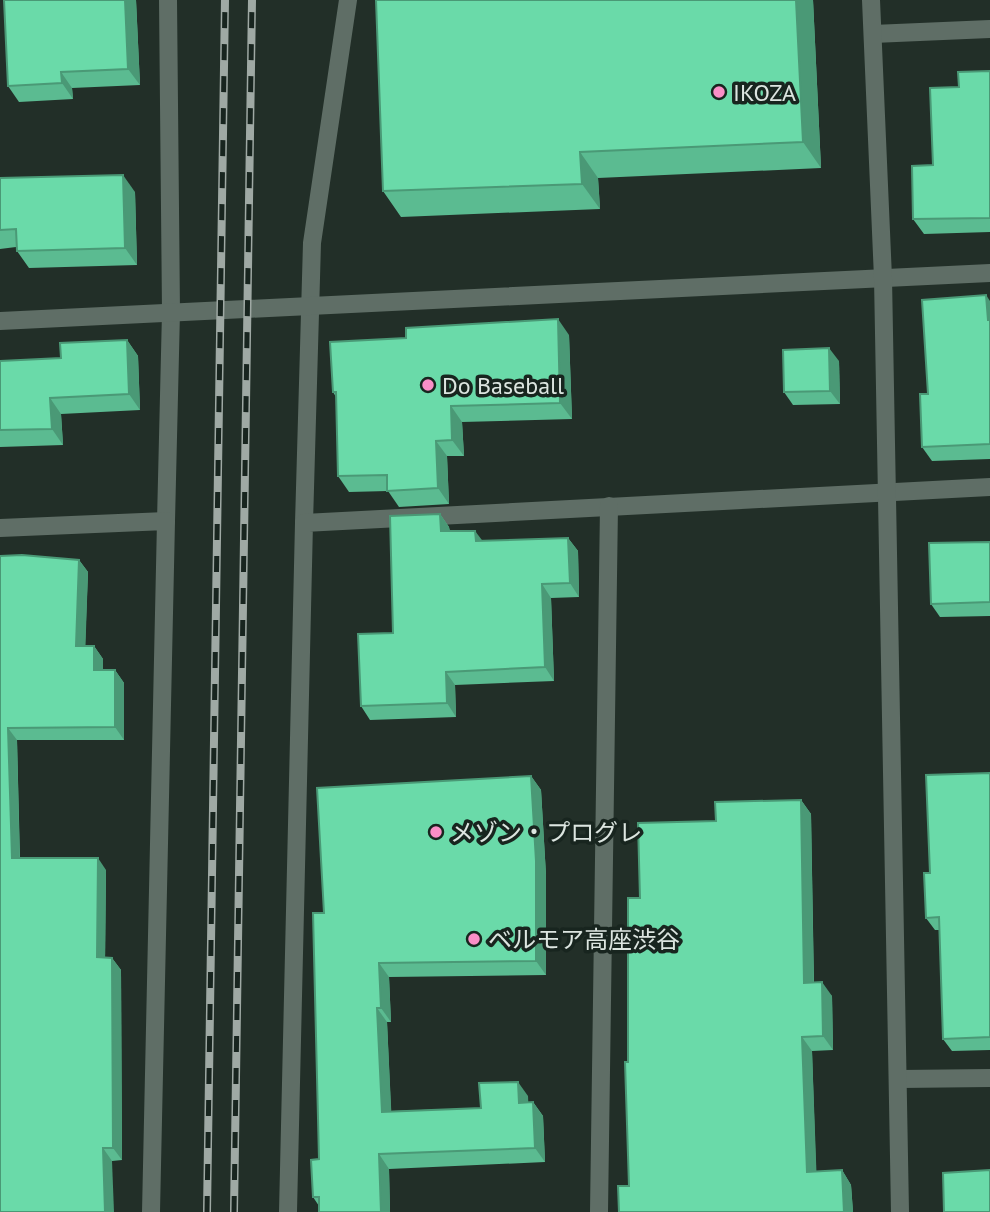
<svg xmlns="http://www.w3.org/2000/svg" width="990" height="1212" viewBox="0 0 990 1212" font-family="'PT Sans','Noto Sans JP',sans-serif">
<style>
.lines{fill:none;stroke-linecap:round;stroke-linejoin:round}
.pedestrian{stroke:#5f6e66;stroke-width:18}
.minor{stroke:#5f6e66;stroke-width:18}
.tertiary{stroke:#5f6e66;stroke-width:18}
.rail-casing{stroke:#9fa9a4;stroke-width:8}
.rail{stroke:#18251f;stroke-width:5;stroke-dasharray:16;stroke-linecap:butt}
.wall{fill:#5bbb91}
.shaded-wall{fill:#4a9976}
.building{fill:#6adaa9;stroke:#4a9976;stroke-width:2}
.poi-dot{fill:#fa8fc7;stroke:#18251f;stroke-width:2.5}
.labels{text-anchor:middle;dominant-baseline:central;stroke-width:7;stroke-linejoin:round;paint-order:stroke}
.poi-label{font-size:24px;fill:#dce5e0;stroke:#18251f;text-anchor:start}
</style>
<rect width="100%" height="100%" fill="#222f28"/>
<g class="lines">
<!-- pedestrian -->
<g class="pedestrian">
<path d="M166 521 171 312 168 0"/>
<path d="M304 523 312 243 348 0"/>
</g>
<!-- minor -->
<g class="minor">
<path d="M873 34 990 29"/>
<path d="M0 321 990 273"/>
<path d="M0 528 166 521 151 1212"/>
<path d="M900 1079 990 1078"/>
<path d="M288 1212 304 523 990 487"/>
<path d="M599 1212 609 506"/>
</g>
<!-- tertiary -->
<path class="tertiary" d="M871 0 883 278 900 1212"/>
<defs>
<g id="rail">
<path d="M207 1212 225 0"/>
<path d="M234 1212 252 0"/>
</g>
</defs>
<!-- rail casing -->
<use href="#rail" class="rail-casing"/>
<!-- rail -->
<use href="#rail" class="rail"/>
</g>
<!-- wall -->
<g class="wall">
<path d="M136 0 140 85 72 88 73 99 19 102 8 86Z"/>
<path d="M813 0 821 168 598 178 600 209 401 217 383 191Z"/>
<path d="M990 71V232L924 234 913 219 933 165 959 87Z"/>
<path d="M0 178 135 192 137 265 29 268 17 251 16 247 0 249Z"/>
<path d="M990 301V459L932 461 922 447 928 394Z"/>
<path d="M569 335 572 419 462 422 464 456H447L449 504 399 507 388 491 349 492 338 476 336 397 333 392Z"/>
<path d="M127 340 138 356 140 410 61 414 63 445 0 447V361L61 358Z"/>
<path d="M839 361 840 404 793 405 784 392Z"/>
<path d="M440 514 449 527 450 531 483 541 568 538 578 551 579 597 551 598 554 681 455 685 456 717 370 720 361 706 393 633Z"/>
<path d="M990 542V616L940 617 931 604Z"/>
<path d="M0 556 79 560 88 572 85 646H94L103 659V670H115L124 683V740H17L20 858 106 870 105 957 112 958 121 970 122 1160 112 1161 0 1212Z"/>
<path d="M990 773V1050L952 1051 943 1039 940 930H935L926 918 930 873Z"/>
<path d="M531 776 541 790 546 875V975L389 977 391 1022H387L391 1111 481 1108 528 1096V1102H533L543 1116 545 1162 389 1169 390 1212H319V1206L313 1197 319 1159 324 913Z"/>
<path d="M801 800 811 814 814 983 832 996 833 1050 812 1051 816 1172 842 1170 851 1185 853 1212H619L629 1186 628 1062 640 898 716 821Z"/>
</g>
<!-- shaded-wall -->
<g class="shaded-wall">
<path d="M125 0H136L140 85 128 69Z"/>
<path d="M796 0H813L821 168 803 142Z"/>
<path d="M61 72 72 88 73 99 62 83Z"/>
<path d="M580 152 598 178 600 209 582 184Z"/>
<path d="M123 175 135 192 137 265 125 248Z"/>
<path d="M986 295 990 301V323L988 320Z"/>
<path d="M558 319 569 335 572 419 560 403Z"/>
<path d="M127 340 138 356 140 410 129 394Z"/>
<path d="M829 348 839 361 840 404 830 391Z"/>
<path d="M50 398 61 414 63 445 52 429Z"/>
<path d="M451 406 462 422 464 456 452 440Z"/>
<path d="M436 441 447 456 449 504 438 488Z"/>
<path d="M440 514 449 527 450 545 441 531Z"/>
<path d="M475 531 485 544 476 541Z"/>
<path d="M568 538 578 551 579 597 570 583Z"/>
<path d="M79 560 88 572 85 659 76 646Z"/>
<path d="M542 584 551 598 554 681 545 667Z"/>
<path d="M94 646 103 659V682L94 670Z"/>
<path d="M115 670 124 683V740L115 727Z"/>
<path d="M446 672 455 685 456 717 447 703Z"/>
<path d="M8 728 17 740 20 870 12 858Z"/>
<path d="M531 776 541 790 546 875V975L536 961Z"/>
<path d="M801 800 811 814 814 997 804 983Z"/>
<path d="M98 858 106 870 105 970 97 957Z"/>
<path d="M112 958 121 970 122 1160 113 1148Z"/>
<path d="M379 963 389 977 391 1022 381 1008Z"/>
<path d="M822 982 832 996 833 1050 823 1036Z"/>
<path d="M377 1008 387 1022 392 1126 382 1112Z"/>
<path d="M802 1037 812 1051 817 1187 807 1172Z"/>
<path d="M518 1082 528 1096 529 1117 519 1103Z"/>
<path d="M533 1102 543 1116 545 1162 535 1148Z"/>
<path d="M103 1148 112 1161 114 1212H105Z"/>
<path d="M379 1154 389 1169 390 1212H381Z"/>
<path d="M842 1170 851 1185 853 1212H844Z"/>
</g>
<!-- building -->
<g class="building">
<path d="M4 0H125L128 69 61 72 62 83 8 86Z"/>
<path d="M376 0H796L803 142 580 152 582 184 383 191Z"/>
<path d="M990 71V218L913 219 912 166 933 165 930 88 959 87 958 72Z"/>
<path d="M123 175 125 248 17 251 16 229 0 230V178Z"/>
<path d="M986 295 988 320H990V444L922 447 920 394H928L922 300Z"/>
<path d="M558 319 560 403 451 406 452 440 436 441 438 488 387 491V475L338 476 336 392H333L330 342 406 338V328Z"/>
<path d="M127 340 129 394 50 398 52 429 0 430V361L61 358 60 343Z"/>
<path d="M829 348 830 391 784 392 783 350Z"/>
<path d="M440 514 441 531H475L476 541 568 538 570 583 542 584 545 667 446 672 447 703 361 706 358 634 393 633 390 516Z"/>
<path d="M990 542V602L931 604 929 543Z"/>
<path d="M22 555 79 560 76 646H94V670H115V727L8 728 12 858H98L97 957 112 958 113 1148H103L105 1212H0V556Z"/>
<path d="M990 773V1037L943 1039 939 917 926 918 924 873H930L926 775Z"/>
<path d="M531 776 536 861V961L379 963 381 1008H377L382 1112 481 1108 479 1083 518 1082 519 1103 533 1102 535 1148 379 1154 381 1212H319V1197H313L311 1160 319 1159 313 913H324L317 788Z"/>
<path d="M801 800 804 983 822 982 823 1036 802 1037 807 1172 842 1170 844 1212H619L618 1186H629L625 1062H628V898H640L638 823 716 821 715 802Z"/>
<path d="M990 1170V1212H944L943 1173Z"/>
</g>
<!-- markers -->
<g class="poi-dot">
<circle cx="719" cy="92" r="7"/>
<circle cx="428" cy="385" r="7"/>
<circle cx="436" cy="832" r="7"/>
<circle cx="474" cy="939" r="7"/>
</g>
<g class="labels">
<!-- poi labels -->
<g class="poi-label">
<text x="733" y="92">IKOZA</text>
<text x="442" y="385">Do Baseball</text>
<text x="450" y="832">メゾン・プログレ</text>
<text x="488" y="939">ベルモア高座渋谷</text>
</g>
</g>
</svg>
